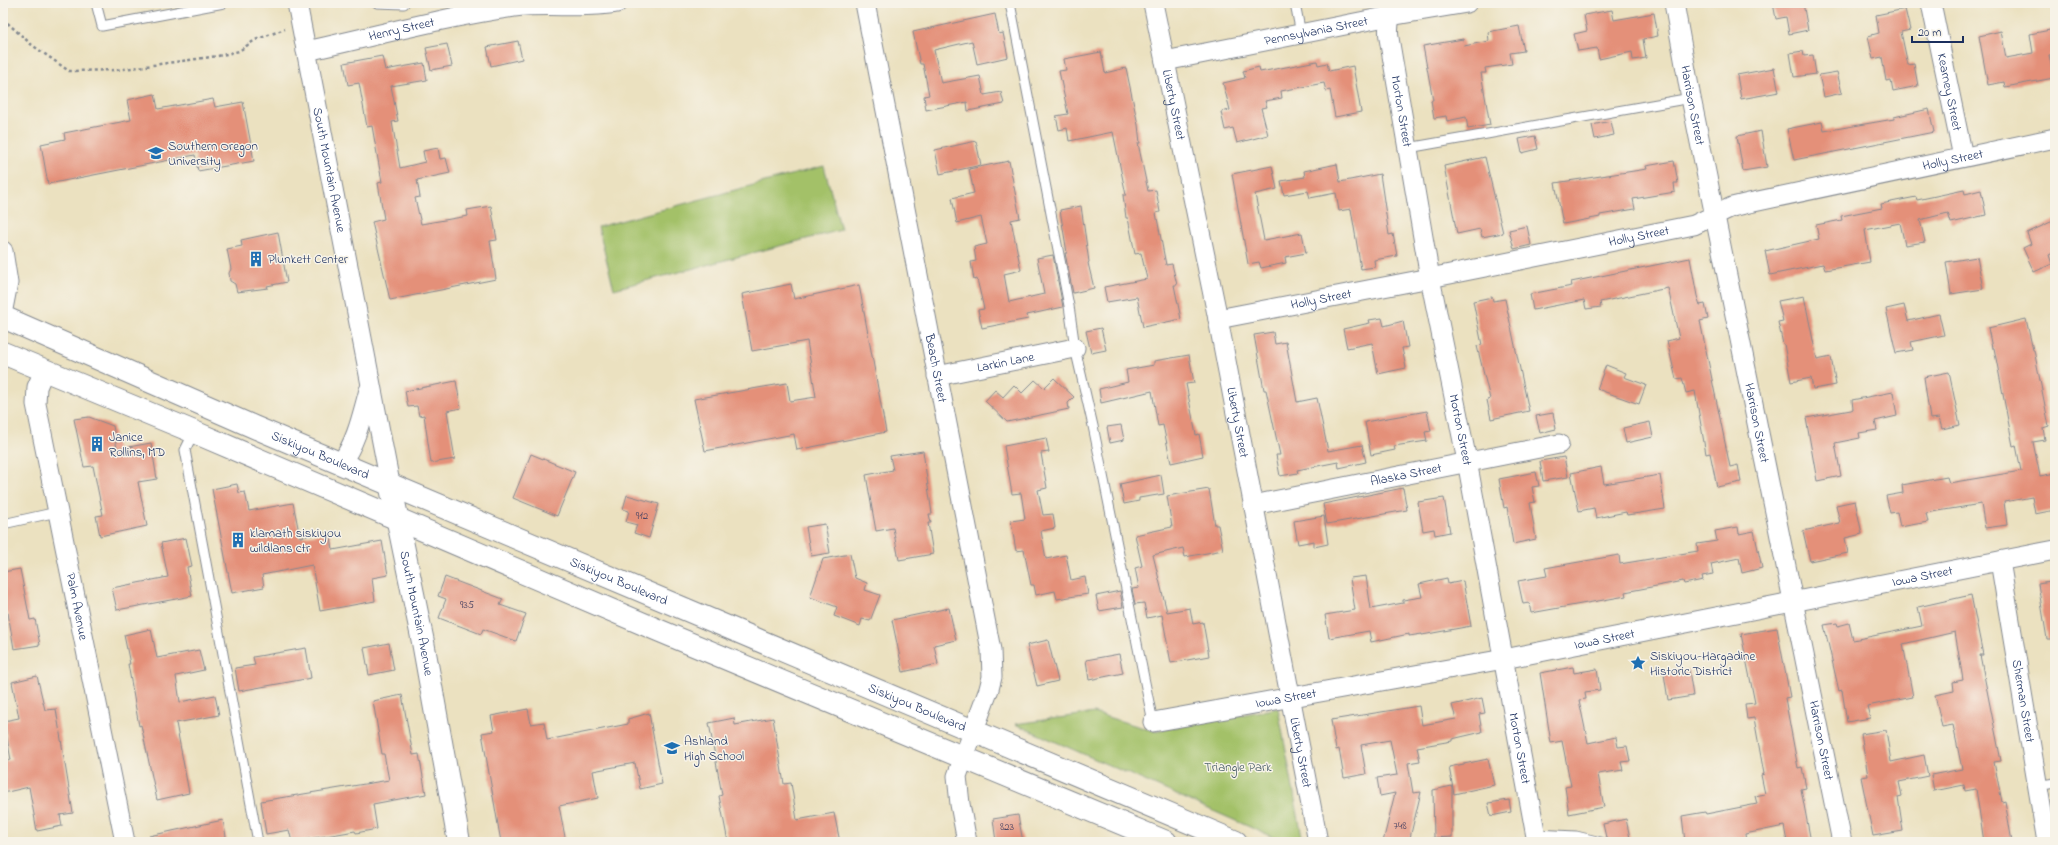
<svg xmlns="http://www.w3.org/2000/svg" width="2058" height="845" viewBox="0 0 2058 845" font-family="'Indie Flower',sans-serif">
<style>
.green{fill:#a3c168;stroke:#5f7863}
.building{fill:#e49079}
.lines{fill:none;stroke-linecap:round;stroke-linejoin:round}
.service-casing{stroke:#83888f;stroke-width:11}
.minor-casing{stroke:#83888f;stroke-width:21}
.tertiary-casing{stroke:#83888f;stroke-width:24}
.primary-casing{stroke:#83888f;stroke-width:24}
.path{stroke:#83888f;stroke-width:2.5;stroke-dasharray:3 3;stroke-linecap:butt}
.service{stroke:#fff;stroke-width:9}
.minor{stroke:#fff;stroke-width:19}
.tertiary{stroke:#fff;stroke-width:22}
.primary{stroke:#fff;stroke-width:22}
.labels{text-anchor:middle;dominant-baseline:central;stroke-width:3;stroke-linejoin:round;paint-order:stroke}
.number-label{font-size:11px;fill:#4d4765}
.street-label{font-size:13px;fill:#1b2f5e;stroke:#f7f3e8}
.poi-label{font-size:13px;fill:#1b2f5e;stroke:#f7f3e8;text-anchor:start}
.park-label{font-size:13px;fill:#3d5460;stroke:#f7f3e8}
</style>
<rect width="100%" height="100%" fill="#f7f3e8"/>
<filter id="ink" filterUnits="userSpaceOnUse"><feTurbulence type="fractalNoise" baseFrequency=".025" numOctaves="2"/><feDisplacementMap in="SourceGraphic" scale="8" xChannelSelector="R" yChannelSelector="G"/><feConvolveMatrix kernelMatrix="1 2 1 2 8 2 1 2 1" color-interpolation-filters="sRGB"/></filter>
<filter id="wash" filterUnits="userSpaceOnUse"><feTurbulence type="fractalNoise" baseFrequency=".012" numOctaves="4" result="noise"/><feDisplacementMap in="SourceGraphic" scale="16" xChannelSelector="R" yChannelSelector="G"/><feGaussianBlur stdDeviation="0.9" result="paint"/><feColorMatrix in="noise" values="0 0 0 0 0 0 0 0 0 0 0 0 0 0 0 0 0 1.4 0 .05"/><feComposite in="paint" operator="in"/></filter>
<g filter="url(#wash)">
<rect width="100%" height="100%" fill="#ebe1c0"/>
<!-- green -->
<g class="green">
<path d="M824 166 841 230 614 289 598 227Z"/>
<path d="M1278 708 1303 842H1284L1015 724 1094 713 1154 731Z"/>
</g>
<g id="blocks">
<!-- building -->
<g class="building">
<path d="M1773 3H1803L1808 30 1789 34 1786 17 1776 19Z"/>
<path d="M1905 9 1910 30 1901 32 1908 65 1914 64 1918 86 1893 91 1891 80 1886 81 1882 57 1873 59 1868 36 1879 33 1876 15Z"/>
<path d="M1612 10 1614 20 1654 13 1658 36 1643 39 1646 58 1633 60 1632 52 1599 59 1597 48 1578 51 1574 34 1587 31 1584 15Z"/>
<path d="M995 14 999 34 1003 33 1008 57 977 64 972 41 934 50 941 83 980 76 984 95 1001 92 1004 104 968 111 967 102 926 110 924 96 929 95 923 64H920L913 32Z"/>
<path d="M1519 26 1524 51 1510 53 1512 64 1485 68 1486 73H1481L1490 125 1468 129 1466 117 1447 121 1446 116 1434 118 1431 100H1433L1423 46 1463 39 1464 46 1489 41 1488 32Z"/>
<path d="M2055 29V54L2049 55 2054 78 2005 87 2004 82 1988 85 1979 36 2001 31 2006 58 2033 53 2030 34Z"/>
<path d="M518 41 522 59 491 66 487 47Z"/>
<path d="M447 44 452 66 431 70 426 48Z"/>
<path d="M1803 51 1804 56 1813 55 1816 74 1794 77 1790 53Z"/>
<path d="M1101 52 1105 73 1126 68 1138 125 1140 143H1138L1148 191 1156 190 1160 212 1156 213 1166 265 1172 264 1177 285H1174L1181 319 1143 327 1137 297 1107 302 1104 287 1147 279 1141 253 1135 254 1128 218H1126L1123 195H1126L1113 132 1069 141 1067 128 1059 130 1056 116 1068 114 1059 71 1066 70 1064 59Z"/>
<path d="M382 56 385 70 424 63 427 80 391 86 398 121 392 122 400 168 425 162 423 151 438 148 440 159 446 158 450 173 417 180 420 197 415 198 421 224 468 216 467 210 491 206 497 240 490 241 496 279 390 300 372 222 384 219 378 183 382 182 372 126 367 127 359 83 348 85 344 63Z"/>
<path d="M1317 61 1318 65 1327 63 1329 71 1353 66 1361 112 1335 117 1330 90 1326 91 1324 83 1281 91 1282 98 1265 101 1267 107 1261 108 1268 135 1237 143 1233 128 1225 130 1221 112 1230 110 1223 83 1245 78 1243 71 1259 67 1260 72Z"/>
<path d="M1774 68 1779 92 1741 99 1737 75Z"/>
<path d="M1837 72 1842 93 1824 97 1819 75Z"/>
<path d="M155 94 158 109 213 99 215 107 243 102 254 161 198 171 195 155 48 184 41 144 65 139 64 133 131 120 127 100Z"/>
<path d="M1929 109 1934 132 1794 160 1787 129 1822 122 1824 131 1894 119V117Z"/>
<path d="M1611 121 1614 135 1595 139 1592 125Z"/>
<path d="M1761 131 1767 167 1743 171 1737 136Z"/>
<path d="M1535 136 1538 149 1522 153 1519 139Z"/>
<path d="M976 141 981 165 940 174 935 150Z"/>
<path d="M1485 157 1503 233 1482 237 1480 229 1457 234 1444 166Z"/>
<path d="M1009 161 1020 218 1011 220 1021 270 1004 274 1009 302 1044 294 1037 258 1053 255 1063 307 1027 315 1028 319 982 328 978 310 984 309 977 279 974 280 971 262 976 261 974 247 987 244 981 217 957 223 952 198 974 193 969 169Z"/>
<path d="M1674 161 1678 183H1674L1675 192 1633 199 1635 209 1600 215V217L1563 224 1555 183 1647 169 1646 166Z"/>
<path d="M1337 164 1340 182 1380 174 1389 235 1393 234 1397 256 1374 260 1375 267 1361 269 1351 209 1339 211 1336 193 1310 198 1308 191 1284 195 1281 181 1305 177 1304 171Z"/>
<path d="M1272 166 1277 189 1255 194 1264 240 1302 233 1306 253 1285 257 1286 263 1261 268 1259 262 1248 264 1232 174Z"/>
<path d="M1964 190 1965 194 1981 190 1986 215 1951 223 1948 213 1920 220 1925 242 1905 245 1900 223 1865 230 1870 262 1825 270 1823 264 1770 275 1765 251 1819 239 1816 225 1842 220 1841 216 1882 208 1881 204 1916 197 1917 200Z"/>
<path d="M1081 206 1089 262 1088 263 1094 288 1073 293 1065 253H1067L1060 210Z"/>
<path d="M2055 220V252L2049 255 2052 264 2034 272 2023 248 2031 244 2027 233Z"/>
<path d="M1527 226 1531 245 1514 249 1509 230Z"/>
<path d="M278 232 287 282 267 286 268 288 237 292 235 284 230 281 229 273 231 269 227 249 242 246 241 240Z"/>
<path d="M1977 257 1983 289 1951 294 1946 262Z"/>
<path d="M1690 258 1697 296 1700 305 1705 304 1708 319 1700 321 1730 467 1738 465 1741 482 1717 487 1710 453 1706 454 1695 391 1686 393 1682 378 1676 379 1667 341 1679 338 1668 288 1600 302 1601 307 1586 309 1584 300 1533 310 1530 294 1572 286 1571 282Z"/>
<path d="M791 284 794 299 859 285 886 432 797 450 794 434 705 451 694 399 787 383 790 401 816 397 807 341 752 351 742 294Z"/>
<path d="M1804 296 1817 360 1831 357 1836 385 1813 389 1811 378 1791 382 1784 344H1783L1778 322 1783 321 1778 301Z"/>
<path d="M1492 297 1493 301 1505 299 1529 411 1491 419 1487 400 1490 399 1477 346 1482 345 1473 301Z"/>
<path d="M1904 305 1908 321 1939 314 1944 335 1911 342 1913 350 1896 353 1886 309Z"/>
<path d="M1382 318 1384 326 1403 321 1408 347 1402 348 1406 368 1378 374 1372 343 1347 348 1343 329 1370 323 1369 320Z"/>
<path d="M2026 319 2033 350H2034L2049 426 2043 428 2045 440 2033 442 2040 476 2055 473V510L2035 514 2032 497 2004 502 2007 525 1985 528 1981 504 1926 513 1928 522 1900 527 1897 512 1890 513 1886 496 1903 493 1902 485 1947 477 1949 483 2021 471 2016 445 2013 446 1994 348H1992L1988 328Z"/>
<path d="M1101 328 1106 350 1091 353 1086 331Z"/>
<path d="M1273 332 1275 344 1286 342 1297 402 1317 398 1328 451 1362 445 1366 462 1339 468 1338 462 1297 470 1298 473 1280 476 1276 455H1280L1266 390H1264L1254 335Z"/>
<path d="M1189 355 1194 383 1186 384 1196 435 1199 434 1203 456 1171 463 1163 425 1158 426 1152 391 1101 403 1099 389 1128 382 1126 370 1154 365V361Z"/>
<path d="M1606 365 1626 373 1624 377 1646 385 1639 404 1597 389Z"/>
<path d="M1949 372 1960 425 1942 429 1939 418 1930 419 1924 377Z"/>
<path d="M1054 378 1074 397 1068 403 1069 409 1007 422 985 401 995 390 1003 397 1014 385 1022 393 1035 380 1044 388Z"/>
<path d="M456 381 461 408 447 411 455 459 431 463 424 415 419 416 417 406 408 407 405 391Z"/>
<path d="M1893 392 1897 416 1875 421 1877 430 1859 433 1860 438 1835 443 1841 476 1817 481 1806 418 1851 410 1853 409 1852 400Z"/>
<path d="M1427 411 1431 431 1425 432 1427 441 1394 446 1395 450 1371 455 1365 422Z"/>
<path d="M1553 413 1556 429 1540 433 1536 416Z"/>
<path d="M89 417 113 426 117 449 151 443 157 479 138 482 147 526 100 536 96 516 103 515 93 466 84 467 74 419Z"/>
<path d="M1650 422 1653 437 1626 443 1623 428Z"/>
<path d="M1121 425 1124 440 1110 443 1107 427Z"/>
<path d="M1046 438 1049 452 1041 453 1047 488 1038 490 1043 515 1053 514 1055 528 1041 531 1046 559 1066 555 1071 580 1085 577 1088 594 1057 599 1055 591 1036 595 1034 585H1031L1024 550 1016 551 1011 521 1025 519 1021 493 1012 494 1004 446Z"/>
<path d="M923 451 932 514H929L931 523H928L933 554 899 560 893 528 876 531 866 475 893 470 890 456Z"/>
<path d="M531 454 575 472 557 516 513 498Z"/>
<path d="M1564 457 1568 477 1543 481 1540 461Z"/>
<path d="M1601 467 1604 484 1660 475 1665 509 1627 515 1626 512 1596 518 1594 508 1579 511 1571 473Z"/>
<path d="M1536 472 1539 486 1532 487 1535 502 1530 503 1536 539 1513 544 1507 507 1504 508 1499 479Z"/>
<path d="M1161 475 1164 494 1139 498V501L1124 504 1120 484Z"/>
<path d="M237 484 239 493 245 492 249 511 293 503 300 537 330 532 333 550 382 541 388 575 372 578 375 601 320 611 312 565 262 575 264 587 232 593 212 489Z"/>
<path d="M1403 488 1407 510 1327 524 1323 504Z"/>
<path d="M1209 489 1215 525H1218L1223 550 1185 557 1183 548 1153 555 1167 612 1190 608 1193 624 1203 622 1209 656 1171 663 1162 615 1147 618 1144 603 1135 604 1132 589 1139 588 1135 568 1142 566 1135 535 1172 527 1167 496Z"/>
<path d="M627 495 659 504 649 538 634 533 637 525 626 522 629 511 623 509Z"/>
<path d="M1444 498 1450 532 1435 535 1434 529 1423 531 1418 502Z"/>
<path d="M1855 501 1862 534 1845 538 1848 553 1810 561 1803 531 1840 523 1836 505Z"/>
<path d="M1324 516 1328 544 1314 547V541L1298 544 1294 521Z"/>
<path d="M825 524 830 553 811 556 806 527Z"/>
<path d="M1738 527 1739 534 1754 531 1762 568 1742 573 1739 558 1711 564 1713 574 1702 576 1703 580 1684 584 1683 581 1625 592 1626 596 1531 613 1529 603 1523 604 1518 581 1547 576 1545 568 1619 555 1620 564 1698 551 1697 544 1717 541 1715 531Z"/>
<path d="M186 538 192 566 187 567 192 596 117 610 112 588 168 577 161 543Z"/>
<path d="M850 554 855 578 867 583 865 590 880 595 870 621 862 619 860 626 834 616 837 607 810 597 823 559Z"/>
<path d="M20 569 30 620 35 619 40 645 14 649 8 613 3 614V572Z"/>
<path d="M1366 576 1371 609 1403 603V600L1422 597 1419 584 1447 578 1448 584 1463 581 1471 626 1422 635V634L1409 636V634L1371 642 1369 631 1329 638 1325 615 1355 610 1350 578Z"/>
<path d="M445 577 503 599 500 605 526 614 516 641 483 629 481 634 439 618 446 599 438 596Z"/>
<path d="M2055 581V639H2047L2038 584Z"/>
<path d="M1120 591 1123 607 1099 611 1096 596Z"/>
<path d="M1971 595 1983 655H1980L2001 761 1994 762 2002 802 2005 801 2012 842H1984L1976 789 1965 791 1964 785 1934 791 1931 775 1962 769 1953 725 1942 727 1935 695 1954 691 1953 682 1963 680 1955 632 1903 644 1913 697 1867 706 1870 718 1847 722 1842 690 1839 691 1824 625 1837 623 1838 626 1849 623 1853 640 1922 626 1918 607Z"/>
<path d="M949 608 956 640 934 645 938 664 903 672 892 620Z"/>
<path d="M1777 628 1790 697 1785 698 1798 768 1802 767 1806 788 1801 789 1811 842H1787L1784 826 1745 834 1746 842H1685L1682 816 1705 812 1706 814 1757 804 1755 796 1765 794 1761 775 1764 774 1754 718 1747 719 1745 704 1755 703 1741 634Z"/>
<path d="M151 629 157 658 199 650 204 670 176 676 180 702 215 695 219 715 176 723 189 793 157 800 141 725 139 726 128 664H130L124 635Z"/>
<path d="M1048 640 1058 681 1037 686 1027 645Z"/>
<path d="M389 643 394 670 369 675 364 648Z"/>
<path d="M306 648 311 678 239 691 235 668 255 665 253 657Z"/>
<path d="M1119 654 1123 673 1089 680 1086 660Z"/>
<path d="M1573 667 1574 673 1597 669 1600 690 1585 692 1586 699 1579 700 1588 743 1616 737 1618 747 1627 746 1630 761 1621 762 1623 770 1598 774 1604 807 1569 814 1565 787 1571 786 1562 741 1551 743 1540 673Z"/>
<path d="M1689 670 1693 696 1668 700 1664 674Z"/>
<path d="M37 676 45 710 56 709 73 813 60 815 62 826 37 831 29 787 3 793V762L11 760 4 721 19 718 12 682Z"/>
<path d="M402 695 413 755 419 754 426 794 373 804 377 829 356 833 355 831 292 842 289 830 266 834 261 801 389 780 384 754H382L373 701Z"/>
<path d="M1482 698 1485 713 1479 714 1482 732 1452 739V741L1417 747 1420 761 1408 763 1413 793 1421 792 1409 842H1383L1395 793 1380 796 1377 778 1397 775 1390 740 1361 745 1366 774 1344 778 1339 749 1336 750 1331 720 1419 706 1422 725 1456 719 1452 705Z"/>
<path d="M528 709 531 724 544 722 547 740 628 724V719L649 713 662 784 640 789 635 763 593 771 598 798 559 806 566 842H501L482 733 494 731 491 716Z"/>
<path d="M734 718 735 725 773 718 784 784 791 783 797 820 834 813 840 842H728L719 796 722 795 709 723Z"/>
<path d="M1886 730 1891 762 1924 755 1928 776 1899 782 1902 796 1898 797 1903 831 1873 836 1861 777 1868 776 1861 734Z"/>
<path d="M1488 759 1494 785 1454 794 1449 767Z"/>
<path d="M1452 786V837L1434 838 1433 790Z"/>
<path d="M1509 800 1511 812 1491 816 1488 803Z"/>
<path d="M1018 815 1023 842H996L993 819Z"/>
<path d="M1626 819 1630 838 1607 842 1603 824Z"/>
<path d="M223 820 227 842H150L149 836Z"/>
</g>
</g>
</g>
<g filter="url(#ink)">
<use href="#blocks" fill-opacity="0" stroke="#83888f" stroke-width="1"/>
<g class="lines">
<defs>
<g id="service">
<path d="M96 3 102 26 224 3"/>
<path d="M377 3 404 4"/>
<path d="M1010 3 1069 306 1075 348 1093 426 1153 722"/>
<path d="M1295 3 1301 34"/>
<path d="M1408 148 1691 98"/>
<path d="M194 432 185 450 258 842"/>
<path d="M3 524 57 512"/>
<path d="M2036 786 2055 783"/>
<path d="M1535 834 1576 836 1601 842"/>
</g>
<g id="minor">
<path id="s1" d="M297 3 390 483"/>
<path id="s2" d="M865 3 991 650 992 677 989 689 957 776 960 804 967 842"/>
<path id="s3" d="M1153 3 1218 319 1318 842"/>
<path id="s4" d="M1397 3C1390 14 1387 25 1389 38L1430 278 1467 461 1537 842"/>
<path id="s5" d="M1674 3 1691 98 1842 842"/>
<path id="s6" d="M1931 3 1963 157"/>
<path id="s7" d="M306 51C375 36 444 17 514 7 548 3 584 9 617 3"/>
<path id="s8" d="M1165 61 1390 16 1467 3"/>
<path d="M3 251 8 283 3 309"/>
<path id="s9" d="M1218 319 1430 278 1694 225 1732 207 1749 203 2055 138"/>
<path id="s10" d="M44 371 37 387 36 404 125 842"/>
<path id="s11" d="M937 376 1075 348"/>
<path d="M341 463C357 441 362 415 369 390"/>
<path id="s12" d="M1253 505 1559 444"/>
<path id="s13" d="M2000 561 2047 842"/>
<path id="s14" d="M1153 722 1504 659 2055 550"/>
</g>
<g id="tertiary">
<path id="s15" d="M390 483 423 642 459 842"/>
</g>
<g id="primary">
<path id="s16" d="M3 317 254 427 1236 842"/>
<path d="M3 353 194 432 660 631 1166 842"/>
</g>
</defs>
<!-- service casing -->
<use href="#service" class="service-casing"/>
<!-- minor casing -->
<use href="#minor" class="minor-casing"/>
<!-- tertiary casing -->
<use href="#tertiary" class="tertiary-casing"/>
<!-- primary casing -->
<use href="#primary" class="primary-casing"/>
<!-- path -->
<path class="path" d="M3 19 32 45 69 71 117 70 218 56 239 51 255 40 285 29"/>
<!-- service -->
<use href="#service" class="service"/>
<!-- minor -->
<use href="#minor" class="minor"/>
<!-- tertiary -->
<use href="#tertiary" class="tertiary"/>
<!-- primary -->
<use href="#primary" class="primary"/>
</g>
</g>
<!-- icons -->
<defs>
<symbol id="university-bare" viewBox="-9 -9 18 18"><path d="M0-5L7-2L0 1L-7-2ZM-4 1L0 2.5L4 1V4Q0 6-4 4Z" fill="#1f6fb2" stroke="#f7f3e8" stroke-width="2.5" paint-order="stroke"/></symbol>
<symbol id="building-bare" viewBox="-9 -9 18 18"><path d="M-4-6H4V6H1V3H-1V6H-4ZM-2.5-4.3h1.7v1.8h-1.7ZM.8-4.3h1.7v1.8H.8ZM-2.5-1h1.7V.8h-1.7ZM.8-1h1.7V.8H.8Z" fill="#1f6fb2" stroke="#f7f3e8" stroke-width="2.5" paint-order="stroke"/></symbol>
<symbol id="sight-bare" viewBox="-9 -9 18 18"><path d="M0-6L1.8-2.2L6-1.7L2.9 1.2L3.7 5.4L0 3.3L-3.7 5.4L-2.9 1.2L-6-1.7L-1.8-2.2Z" fill="#1f6fb2" stroke="#f7f3e8" stroke-width="2.5" paint-order="stroke"/></symbol>
<symbol id="school-bare" viewBox="-9 -9 18 18"><path d="M0-5L7-2L0 1L-7-2ZM-4 1L0 2.5L4 1V4Q0 6-4 4Z" fill="#1f6fb2" stroke="#f7f3e8" stroke-width="2.5" paint-order="stroke"/></symbol>
</defs>
<g fill-rule="evenodd">
<use href="#university-bare" x="145" y="142" width="22" height="22"/>
<use href="#building-bare" x="245" y="248" width="22" height="22"/>
<use href="#building-bare" x="86" y="433" width="22" height="22"/>
<use href="#building-bare" x="227" y="529" width="22" height="22"/>
<use href="#sight-bare" x="1627" y="652" width="22" height="22"/>
<use href="#school-bare" x="661" y="737" width="22" height="22"/>
</g>
<g class="labels">
<!-- number labels -->
<g class="number-label">
<text x="642" y="516">912</text>
<text x="467" y="605">935</text>
<text x="1400" y="826">748</text>
<text x="1007" y="827">823</text>
</g>
<!-- street labels -->
<g class="street-label">
<text stroke="none"><textPath href="#s7" startOffset="98">Henry Street</textPath></text>
<text stroke="none"><textPath href="#s8" startOffset="154">Pennsylvania Street</textPath></text>
<text stroke="none"><textPath href="#s6" startOffset="91">Kearney Street</textPath></text>
<text stroke="none"><textPath href="#s3" startOffset="104">Liberty Street</textPath></text>
<text stroke="none"><textPath href="#s5" startOffset="104">Harrison Street</textPath></text>
<text stroke="none"><textPath href="#s4" startOffset="111">Morton Street</textPath></text>
<text stroke="none"><textPath href="#s9" startOffset="753">Holly Street</textPath></text>
<text stroke="none"><textPath href="#s1" startOffset="170">South Mountain Avenue</textPath></text>
<text stroke="none"><textPath href="#s9" startOffset="429">Holly Street</textPath></text>
<text stroke="none"><textPath href="#s9" startOffset="105">Holly Street</textPath></text>
<text stroke="none"><textPath href="#s11" startOffset="70">Larkin Lane</textPath></text>
<text stroke="none"><textPath href="#s2" startOffset="372">Beach Street</textPath></text>
<text stroke="none"><textPath href="#s3" startOffset="428">Liberty Street</textPath></text>
<text stroke="none"><textPath href="#s5" startOffset="428">Harrison Street</textPath></text>
<text stroke="none"><textPath href="#s4" startOffset="435">Morton Street</textPath></text>
<text stroke="none"><textPath href="#s16" startOffset="346">Siskiyou Boulevard</textPath></text>
<text stroke="none"><textPath href="#s12" startOffset="156">Alaska Street</textPath></text>
<text stroke="none"><textPath href="#s14" startOffset="783">Iowa Street</textPath></text>
<text stroke="none"><textPath href="#s16" startOffset="670">Siskiyou Boulevard</textPath></text>
<text stroke="none"><textPath href="#s10" startOffset="241">Palm Avenue</textPath></text>
<text stroke="none"><textPath href="#s15" startOffset="133">South Mountain Avenue</textPath></text>
<text stroke="none"><textPath href="#s14" startOffset="459">Iowa Street</textPath></text>
<text stroke="none"><textPath href="#s14" startOffset="135">Iowa Street</textPath></text>
<text stroke="none"><textPath href="#s13" startOffset="142">Sherman Street</textPath></text>
<text stroke="none"><textPath href="#s16" startOffset="994">Siskiyou Boulevard</textPath></text>
<text stroke="none"><textPath href="#s5" startOffset="752">Harrison Street</textPath></text>
<text stroke="none"><textPath href="#s4" startOffset="759">Morton Street</textPath></text>
<text stroke="none"><textPath href="#s3" startOffset="764">Liberty Street</textPath></text>
</g>
<!-- poi labels -->
<g class="poi-label">
<text x="168" y="146">Southern Oregon<tspan x="168" dy="15">University</tspan></text>
<text x="268" y="259">Plunkett Center</text>
<text x="109" y="437">Janice<tspan x="109" dy="15">Rollins, MD</tspan></text>
<text x="250" y="533">klamath siskiyou<tspan x="250" dy="15">wildlans ctr</tspan></text>
<text x="1650" y="656">Siskiyou-Hargadine<tspan x="1650" dy="15">Historic District</tspan></text>
<text x="684" y="741">Ashland<tspan x="684" dy="15">High School</tspan></text>
</g>
<!-- park labels -->
<g class="park-label">
<text x="1238" y="767">Triangle Park</text>
</g>
</g>
<!-- margin -->
<rect width="2058" height="845" fill="none" stroke="#f7f3e8" stroke-width="16"/>
<!-- scale -->
<path d="M1912 36v6h51v-6" fill="none" stroke="#1b2f5e" stroke-width="2"/>
<text x="1918" y="36" font-size="12" fill="#1b2f5e" stroke="#f7f3e8" stroke-width="3" paint-order="stroke">20 m</text>
</svg>
